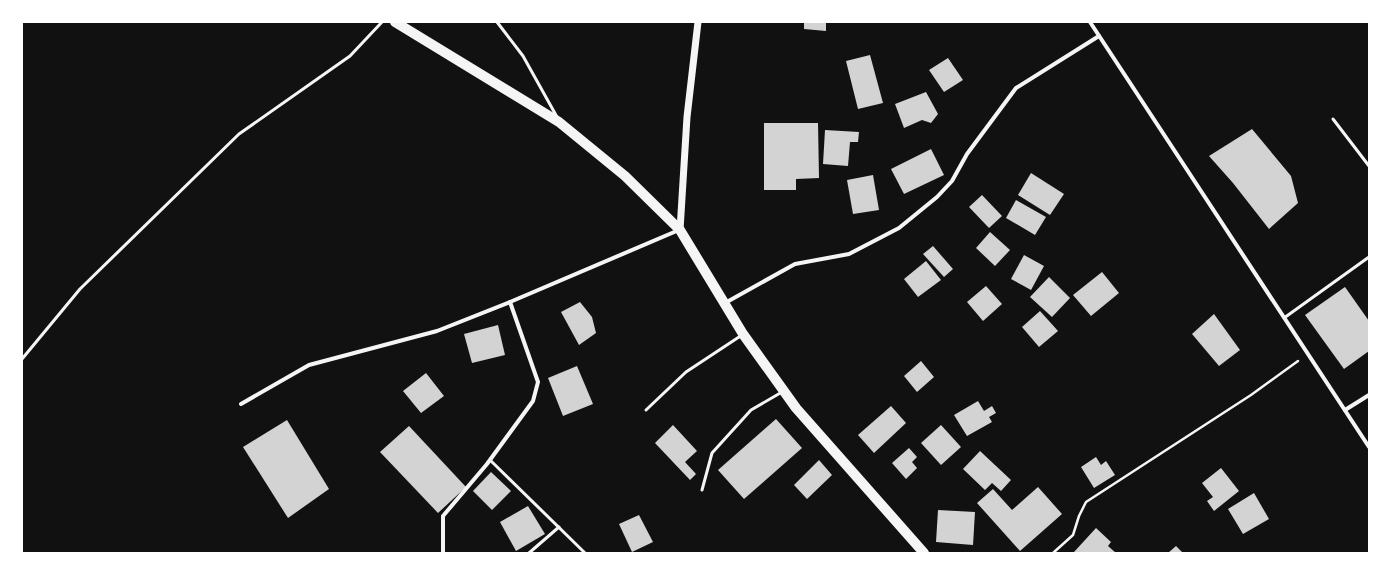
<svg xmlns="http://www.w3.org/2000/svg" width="1391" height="575" viewBox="0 0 1391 575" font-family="'PT Sans Narrow',sans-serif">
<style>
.building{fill:#d3d3d3}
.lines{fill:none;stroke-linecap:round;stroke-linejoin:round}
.path{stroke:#f5f5f5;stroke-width:2.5}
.service{stroke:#f5f5f5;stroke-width:3}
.minor{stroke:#f5f5f5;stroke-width:4}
.tertiary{stroke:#f5f5f5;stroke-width:7}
.primary{stroke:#f5f5f5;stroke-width:10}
</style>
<rect width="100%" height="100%" fill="#111"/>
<!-- building -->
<g class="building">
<path d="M804 22H826V31L804 29Z"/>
<path d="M870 55 883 103 858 109 846 61Z"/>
<path d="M948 58 963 80 944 92 929 70Z"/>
<path d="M926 92 938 114 931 123 922 120 904 128 895 104Z"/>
<path d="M764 123H818L819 178 796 179V190H764Z"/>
<path d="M1252 129 1291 176 1298 203 1269 229 1233 183 1209 156Z"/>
<path d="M825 130 859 132 858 142H850L848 166 823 164Z"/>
<path d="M931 149 944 175 904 194 891 169Z"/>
<path d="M1031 173 1064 194 1050 215 1018 195Z"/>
<path d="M873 175 879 210 853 214 847 180Z"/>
<path d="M982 195 1002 216 989 228 969 207Z"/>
<path d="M1016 200 1046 217 1035 235 1006 218Z"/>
<path d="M990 232 1010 250 995 266 976 248Z"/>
<path d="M933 246 953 269 944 277 923 254Z"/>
<path d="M1024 255 1044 266 1031 290 1011 279Z"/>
<path d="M926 261 941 280 918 297 904 279Z"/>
<path d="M1102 272 1119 293 1091 316 1073 295Z"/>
<path d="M1049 277 1070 298 1052 317 1030 297Z"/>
<path d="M986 286 1002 304 983 321 967 302Z"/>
<path d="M1345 287 1369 321V351L1344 369 1305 315Z"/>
<path d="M580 302 592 317 596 333 579 345 561 312Z"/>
<path d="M1040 311 1058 331 1039 347 1022 327Z"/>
<path d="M1214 314 1240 350 1219 366 1192 334Z"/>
<path d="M498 325 505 355 472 363 464 334Z"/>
<path d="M921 361 934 377 917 392 904 376Z"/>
<path d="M577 366 593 404 563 416 548 378Z"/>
<path d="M426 373 444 396 421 413 403 391Z"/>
<path d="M978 401 984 411 992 406 996 413 989 417 992 422 967 436 954 415Z"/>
<path d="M891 406 906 423 874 453 858 435Z"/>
<path d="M776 419 802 448 744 499 718 470Z"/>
<path d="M287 420 329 489 288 518 243 447Z"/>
<path d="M673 425 697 451 685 462 696 474 690 480 655 443Z"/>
<path d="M941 425 961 447 941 465 921 443Z"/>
<path d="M409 426 466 487 438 513 380 452Z"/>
<path d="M909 448 917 457 912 462 917 468 906 479 892 463Z"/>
<path d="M980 451 1011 480 1001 491 992 483 985 490 963 469Z"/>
<path d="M1096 457 1101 465 1106 461 1115 475 1094 488 1081 467Z"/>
<path d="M819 460 832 475 807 499 794 485Z"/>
<path d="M1221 468 1239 491 1214 511 1207 501 1213 497 1202 483Z"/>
<path d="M491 472 511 491 492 510 473 491Z"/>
<path d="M1038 487 1062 514 1020 551 977 503 993 489 1012 510Z"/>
<path d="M1254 493 1269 519 1243 534 1228 509Z"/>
<path d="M528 506 545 534 516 551 500 522Z"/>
<path d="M938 510 975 512 973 545 936 542Z"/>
<path d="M639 515 653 542 632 552 619 524Z"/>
<path d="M1096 528 1111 542 1108 546 1116 553H1075L1074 552Z"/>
<path d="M1176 546 1183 553H1168Z"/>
</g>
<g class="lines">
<!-- path -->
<path class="path" d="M1053 553 1073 535 1079 516 1086 502 1251 395 1298 361"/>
<!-- service -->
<g class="service">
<path d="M497 22 523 56 557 117"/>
<path d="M1333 119 1369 166"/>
<path d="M1284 318 1369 257"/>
<path d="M22 359 80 289 239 134 350 56 382 22"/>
<path d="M646 410 686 372 742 335"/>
<path d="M490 460 585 553"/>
<path d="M702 490 712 453 751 410 782 392"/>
<path d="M529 553 559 527"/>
</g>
<!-- minor -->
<g class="minor">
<path d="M1090 22 1369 447"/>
<path d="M725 303 795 264 849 254 899 228 937 197 952 181 967 154 1016 88 1099 36"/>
<path d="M241 404 309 365 437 331 510 302 679 230"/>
<path d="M1345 410 1369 395"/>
<path d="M443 553V516L487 464 533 401 538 382 510 302"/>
</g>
<!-- tertiary -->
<path class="tertiary" d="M680 230 687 117 698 22"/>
<!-- primary -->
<path class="primary" d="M395 22 559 122 625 176 680 230 743 334 796 408 924 553"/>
</g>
<!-- border -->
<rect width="1391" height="575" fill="none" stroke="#ffffff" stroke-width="46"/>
</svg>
